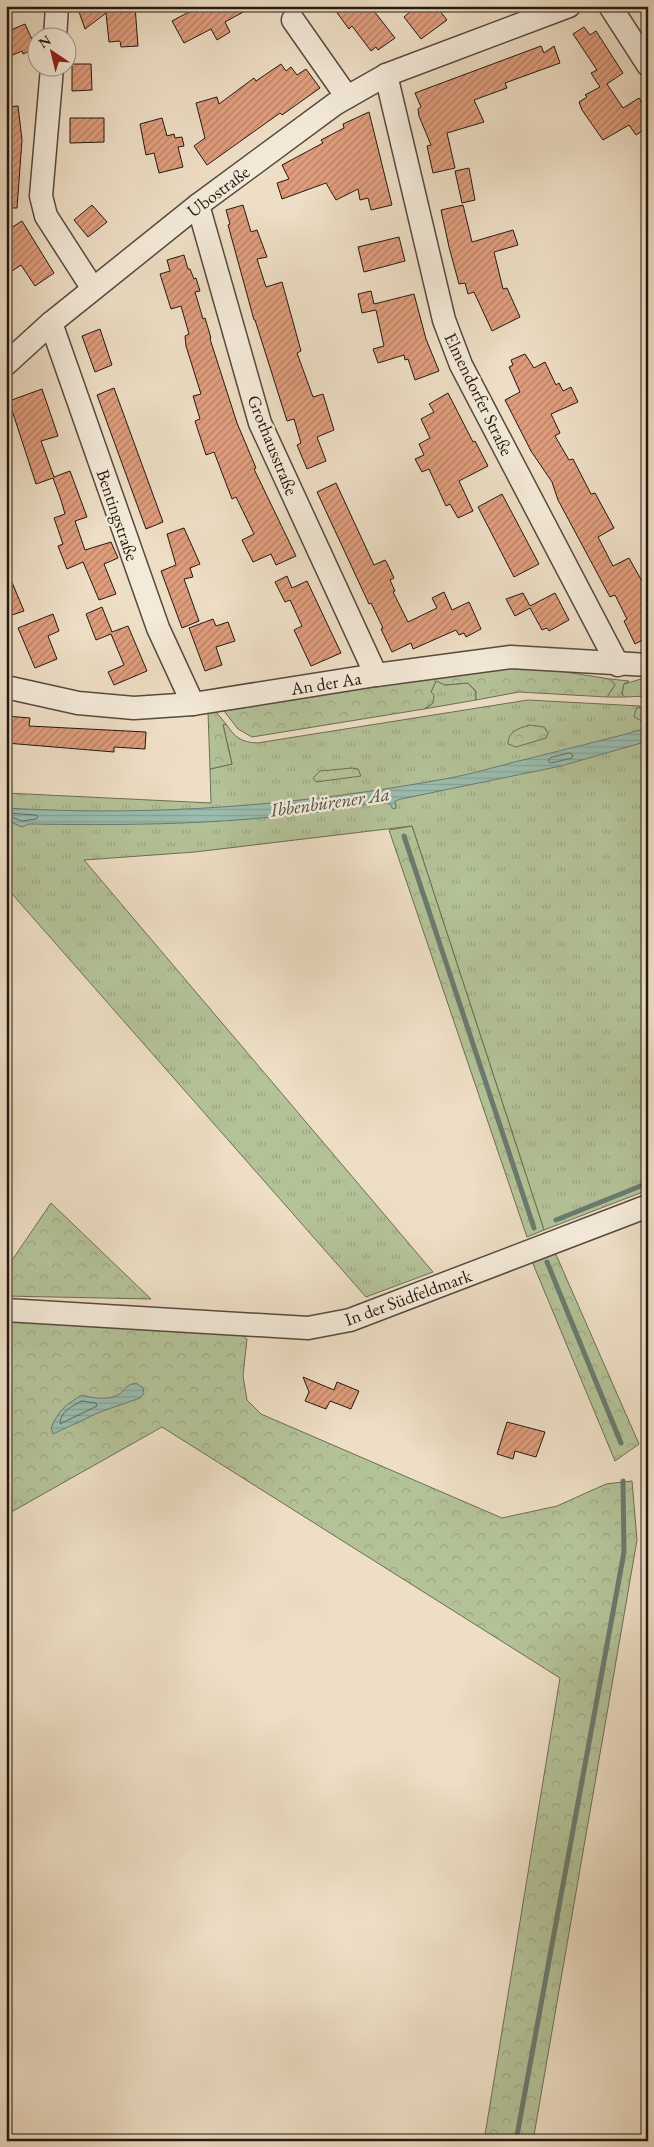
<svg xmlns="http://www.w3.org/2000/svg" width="654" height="2147" viewBox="0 0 654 2147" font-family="'EB Garamond',serif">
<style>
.grass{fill:url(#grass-tufts);stroke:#6c6e54}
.forest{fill:url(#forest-crowns);stroke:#6c6e54}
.water{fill:url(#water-rules);stroke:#6a7b6f}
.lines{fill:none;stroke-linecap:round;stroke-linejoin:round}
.shore{stroke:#5e6b60;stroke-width:1}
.stream{stroke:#6a7b6f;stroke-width:5}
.building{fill:url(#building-hatch);stroke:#231910}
.minor-casing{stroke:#564a3d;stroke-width:25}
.minor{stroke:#f4ead9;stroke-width:22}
.labels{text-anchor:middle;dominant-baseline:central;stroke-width:5;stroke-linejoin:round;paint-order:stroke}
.street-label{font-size:18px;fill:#231910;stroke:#f4ead9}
.water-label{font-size:19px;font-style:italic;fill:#4d5248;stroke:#f4ead9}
</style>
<defs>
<pattern id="grass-tufts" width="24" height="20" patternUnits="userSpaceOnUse" patternTransform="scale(1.25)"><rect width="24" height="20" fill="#b4c298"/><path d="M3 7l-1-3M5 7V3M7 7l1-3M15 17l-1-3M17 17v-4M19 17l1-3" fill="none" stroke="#9aa682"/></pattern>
<pattern id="forest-crowns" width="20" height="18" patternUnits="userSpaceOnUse" patternTransform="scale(1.25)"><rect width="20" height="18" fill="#b4c298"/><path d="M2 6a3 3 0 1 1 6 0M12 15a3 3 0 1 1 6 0" fill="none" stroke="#9aa682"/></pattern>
<pattern id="water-rules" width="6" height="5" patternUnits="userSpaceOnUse" patternTransform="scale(1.25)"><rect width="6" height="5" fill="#9abdaf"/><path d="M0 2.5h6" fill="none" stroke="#84a296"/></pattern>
<pattern id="building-hatch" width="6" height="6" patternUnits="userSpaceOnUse" patternTransform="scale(1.25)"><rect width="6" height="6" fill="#e09d7d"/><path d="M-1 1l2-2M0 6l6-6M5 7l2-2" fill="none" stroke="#b57f65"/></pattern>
</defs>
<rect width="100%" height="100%" fill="#eedec5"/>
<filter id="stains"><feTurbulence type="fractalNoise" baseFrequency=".004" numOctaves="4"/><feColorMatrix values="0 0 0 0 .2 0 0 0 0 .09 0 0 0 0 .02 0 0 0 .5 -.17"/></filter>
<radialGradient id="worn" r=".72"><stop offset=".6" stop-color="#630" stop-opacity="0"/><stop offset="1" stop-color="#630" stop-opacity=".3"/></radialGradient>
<!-- grass -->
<g class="grass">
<path d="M610 679 629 681 624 684 622 694 625 697H607L615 685Z"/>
<path d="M436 680 445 685 468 683 476 692V700L424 709 433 703 431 692Z"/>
<path d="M528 700 640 706 636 709 648 719V1190L544 1230 412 826 195 852 84 860 433 1272 366 1297 6 887V793L211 803 210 769 232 764 223 724H226C235 737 240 742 257 743Z"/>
</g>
<!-- forest -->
<g class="forest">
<path d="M514 664 610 679 615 685 607 697 519 692 476 700V691L468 683 445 685 436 681 431 692 434 695 433 703 424 709 252 737 238 729 224 711Z"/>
<path d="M648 677V696L625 697 622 694 624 684Z"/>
<path d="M648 704V719L642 721 634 717 636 709Z"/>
<path d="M208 712H216L226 724 223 725 232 764 210 769Z"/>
<path d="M529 725 544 727 548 733 546 738 516 747 508 744C508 731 518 729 529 725Z"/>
<path d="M352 768 358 769 361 776 316 782 313 778 320 771Z"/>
<path d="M412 826 544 1230 527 1237 389 830Z"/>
<path d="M51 1203 151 1299 6 1296V1269Z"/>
<path d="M554 1250 639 1444 615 1461 531 1259Z"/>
<path d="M6 1318 239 1332 247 1339 243 1376 247 1400 261 1414 502 1518 557 1506 606 1484 632 1481 637 1540 533 2141H484L560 1678 162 1427 6 1515Z"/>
</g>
<!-- water -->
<g class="water">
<path d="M648 728V741L561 766 401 799 395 801 396 808 393 809 390 804 379 802C263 824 147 826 29 824L22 827 13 823 6 824V808C156 817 303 805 450 778 477 773 504 764 531 758 570 748 609 739 648 728Z"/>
<path d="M136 1383 143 1388 144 1393 140 1398 100 1412 53 1434 51 1428C58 1411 66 1404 82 1395 92 1398 106 1400 116 1396 126 1391 124 1385 136 1383Z"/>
</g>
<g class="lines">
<!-- shore -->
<g class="shore">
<path d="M570 753 573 755 572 758 551 763 548 761 550 758Z"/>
<path d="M6 813 36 815 38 817 36 819 22 821 14 818 6 819"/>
<path d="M82 1401 96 1403 97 1406 60 1424C60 1412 72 1406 82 1401Z"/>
</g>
<!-- stream -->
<g class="stream">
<path d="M404 836 534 1228"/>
<path d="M556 1220 648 1183"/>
<path d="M547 1262 621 1443"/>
<path d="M516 2141 624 1552 623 1481"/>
</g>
</g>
<!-- building -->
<g class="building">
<path d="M77 6H135L138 46 121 47 120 41 109 42 106 13 85 29Z"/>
<path d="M200 6H254L225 22 230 32 217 40 211 29 184 43 172 21Z"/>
<path d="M332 6H370L395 38 378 50 376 47 371 51 352 26 349 29Z"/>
<path d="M417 6H436L447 20 421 39 404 17Z"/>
<path d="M25 24 36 48 23 54 22 51 6 58V32Z"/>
<path d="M584 27 590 35 596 31 623 73 607 84 623 108 639 98 648 111V127L636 135 629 125 603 140 582 110 579 102 587 97 585 95 600 87 591 73 597 70 573 34Z"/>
<path d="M541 46 544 53 554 46 560 63 505 83 507 88 474 100 484 122 447 133 455 168 433 173 427 146 431 145 419 116 418 109 421 107 415 93Z"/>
<path d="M72 64H91L92 90 72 91Z"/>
<path d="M281 64 286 71 291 67 297 75 306 69 320 88 282 115 280 113 207 165 194 146 205 138 196 103 217 97 219 104 254 78 256 81Z"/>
<path d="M18 106 22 140 17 208H6V107Z"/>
<path d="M369 112 392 205 371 210 368 198 360 200 358 189 336 200 326 183 282 199 277 183 289 179 282 165 323 143 321 140 344 128 343 124Z"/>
<path d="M70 118H104V142L70 143Z"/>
<path d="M162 118 167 136 174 134 175 138 182 137 184 146 178 147 183 167 159 173 154 153 146 155 140 124Z"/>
<path d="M469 168 475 200 462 203 455 171Z"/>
<path d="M92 205 107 222 88 237 74 220Z"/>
<path d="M243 205 251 232 257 230 267 257 257 259 266 287 282 282 301 351 297 353 313 397 323 394 334 430 317 437 326 461 307 469 297 445 301 443 294 419 287 421 255 320H254L228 225 230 224 226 210Z"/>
<path d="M463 205 472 242 513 230 518 245 494 252 503 289 507 288 520 317 492 331 474 292 468 294 465 283 459 284 449 247 441 210Z"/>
<path d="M22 221 54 273 35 286 21 265 6 275V231Z"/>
<path d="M399 237 405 261 364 272 358 247Z"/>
<path d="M184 255 188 269H190L194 279 196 278 200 291 195 292 203 319 205 318 211 338 210 339 237 423 256 468 254 469 296 556 276 565 271 554 253 562 242 540 254 534 236 497 232 499 214 452 206 455 195 421 200 419 193 396 201 394 186 346 185 336 189 334 181 306 171 309 160 274 170 271 167 260Z"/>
<path d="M371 291 374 304 414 294 426 339 439 371 415 380 408 359 405 360 404 355 378 363 373 349 384 346 376 310 362 313 358 294Z"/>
<path d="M100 329 112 365 95 372 82 336Z"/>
<path d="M525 354 534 368 545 362 556 385 559 383 563 391 571 387 578 402 551 414 560 433 555 436 569 460 573 459 591 494 595 493 614 528 598 537 613 566 629 558 648 592V606L643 609 648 619V637L635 644 624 621 627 619 615 595 610 597 558 500 552 482 531 451 505 400 520 392 509 367 513 365 511 360Z"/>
<path d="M114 388 163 522 146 529 97 395Z"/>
<path d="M42 389 58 436 41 441 54 477 70 471 87 517 75 521 85 550 111 542 118 558 104 564 116 594 99 600 83 562 67 569 58 546 63 544 54 518 65 514 61 500 53 478 36 484 9 401Z"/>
<path d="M448 393 473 442 475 441 488 466 459 481 473 511 458 518 450 504 446 506 429 469 422 472 415 459 424 455 419 444 430 438 421 419 434 412 429 404Z"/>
<path d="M336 483 374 565 385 560 387 563 394 578 390 580 395 591 393 592 408 622 437 608 432 598 444 592 452 610 469 602 481 629 466 637 464 633 459 635 456 630 413 649 411 643 392 652 381 629 383 628 371 603 369 604 317 492Z"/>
<path d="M502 494 539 564 514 577 478 507Z"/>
<path d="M184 528 200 564 190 568 193 577 184 579 199 621 182 628 161 571 176 565 167 534Z"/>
<path d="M6 568 24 611 6 617Z"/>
<path d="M287 576 292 588 307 581 341 653 311 666 294 630 302 626 290 600 285 602 275 582Z"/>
<path d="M523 593 530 606 555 593 569 620 549 631 547 628 542 630 530 608 515 616 506 599Z"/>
<path d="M102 607 112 632 128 626 147 671 114 685 108 672 124 665 111 634 96 640 86 614Z"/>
<path d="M53 614 59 631 48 636 57 659 35 668 18 628Z"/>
<path d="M213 619 216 626 228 622 235 641 216 647 222 665 205 671 189 628Z"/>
<path d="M6 716 30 718 29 726 146 732 145 749 114 747V752L6 743Z"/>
<path d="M303 1377 334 1390 337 1382 359 1391 351 1409 330 1401 326 1409 305 1401 309 1392Z"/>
<path d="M507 1422 545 1432 536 1457 515 1451 513 1459 497 1454Z"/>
</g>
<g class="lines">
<defs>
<g id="minor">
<path d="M610 6 648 65"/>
<path d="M293 20 347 97"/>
<path d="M55 38 57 6"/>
<path d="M52 68 41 196 46 216 93 289"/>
<path d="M386 75 444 320 461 365 618 665"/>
<path d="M198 205 260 423 376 675"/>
<path d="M51 323 158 628 193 704"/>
<path d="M6 364 51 323 198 205 335 104 386 75 569 6"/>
<path d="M6 687 78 703 134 708 193 704 376 675 511 657 648 665"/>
<path d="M6 1310 308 1328 350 1320 648 1206"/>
</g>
</defs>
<!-- minor casing -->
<use href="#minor" class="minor-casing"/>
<!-- minor -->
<use href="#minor" class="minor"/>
</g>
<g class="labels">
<!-- street labels -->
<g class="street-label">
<text transform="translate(218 191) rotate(-37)">Ubostraße</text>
<text transform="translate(479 394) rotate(64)">Elmendorfer Straße</text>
<text transform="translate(273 445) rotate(68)">Grothausstraße</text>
<text transform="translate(118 515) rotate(71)">Bentingstraße</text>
<text transform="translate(326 683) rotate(-9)">An der Aa</text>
<text transform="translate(408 1297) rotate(-20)">In der Südfeldmark</text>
</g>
<!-- water labels -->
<g class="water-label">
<text transform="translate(330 802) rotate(-8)">Ibbenbürener Aa</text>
</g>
</g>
<!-- margin -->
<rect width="654" height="2147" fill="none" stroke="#eedec5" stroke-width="25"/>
<rect x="8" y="8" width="639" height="2132" fill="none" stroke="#231910" stroke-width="2.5"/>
<rect x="12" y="12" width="629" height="2122" fill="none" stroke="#231910"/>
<!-- north arrow -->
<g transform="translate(52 52) rotate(325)"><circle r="24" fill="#f4ead9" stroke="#a09689"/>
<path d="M0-4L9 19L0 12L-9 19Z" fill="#8f2418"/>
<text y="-8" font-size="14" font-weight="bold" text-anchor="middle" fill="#231910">N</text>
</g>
<rect width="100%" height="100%" filter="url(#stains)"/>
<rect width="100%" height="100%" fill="url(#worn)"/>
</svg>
